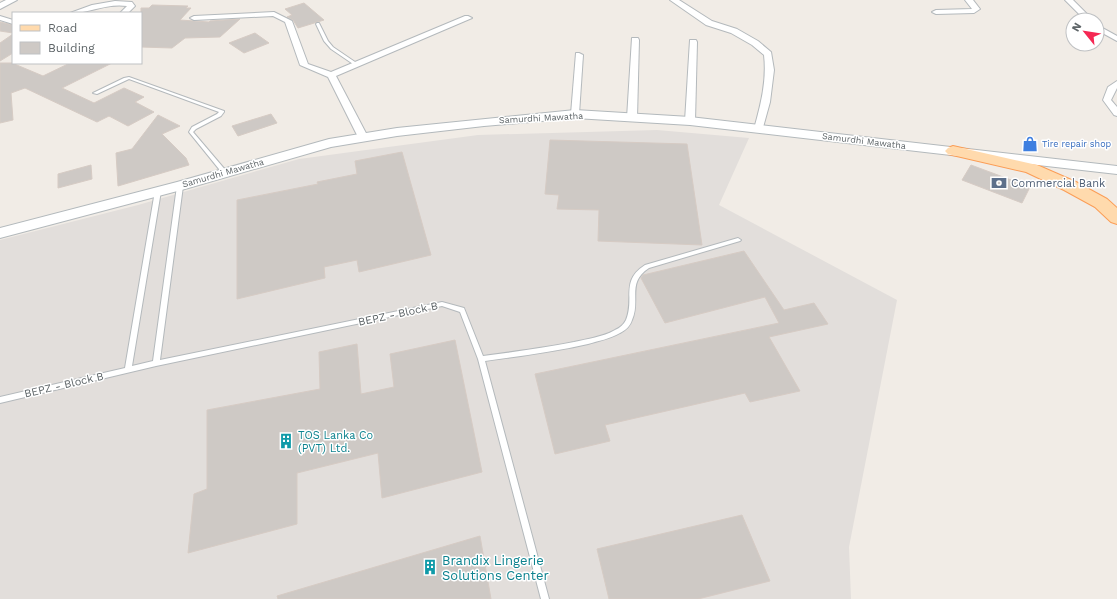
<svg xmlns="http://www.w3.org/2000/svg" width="1117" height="599" viewBox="0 0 1117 599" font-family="'Work Sans',sans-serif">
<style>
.industrial{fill:#e2dedb}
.building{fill:#cec9c5;stroke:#d6cbc4}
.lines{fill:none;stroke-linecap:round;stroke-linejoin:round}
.service-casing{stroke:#b4b9bc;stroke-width:2}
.minor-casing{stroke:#b4b9bc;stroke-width:2}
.tertiary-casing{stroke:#b4b9bc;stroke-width:2}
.secondary-casing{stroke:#b3b9bc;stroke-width:2}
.primary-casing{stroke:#fb9d56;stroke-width:2}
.service{fill:#fff;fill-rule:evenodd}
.minor{fill:#fff;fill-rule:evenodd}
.tertiary{fill:#fff;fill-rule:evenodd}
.secondary{fill:#fff;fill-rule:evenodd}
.primary{fill:#ffdaad;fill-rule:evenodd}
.labels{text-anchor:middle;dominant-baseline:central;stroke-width:3;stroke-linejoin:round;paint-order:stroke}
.far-street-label{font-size:9px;fill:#5e6568;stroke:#fff}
.far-shop-label{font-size:9px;fill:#366cbe;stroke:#fff;text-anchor:start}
.service-label{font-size:11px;fill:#4e5e75;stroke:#fff;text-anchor:start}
.street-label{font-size:11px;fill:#5e6568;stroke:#fff}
.culture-label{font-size:11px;fill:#0d838f;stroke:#fff;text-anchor:start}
.near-culture-label{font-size:13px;fill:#0d838f;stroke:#fff;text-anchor:start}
</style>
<rect width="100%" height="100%" fill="#f1ece6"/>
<!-- industrial -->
<path class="industrial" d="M657 130 749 138 719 205 897 300 849 547 851 599H0V240L138 205 299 159 478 135Z"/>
<!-- building -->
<g class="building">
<path d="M304 3 324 20 298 28 293 20 287 17 292 15 285 9Z"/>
<path d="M152 5 188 6 186 8H191L180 20 209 22 210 21 240 19 220 37 185 38 172 48 141 47V8H149Z"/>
<path d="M0 22 13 25V33L0 31Z"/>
<path d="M255 33 269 43 244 53 229 43Z"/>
<path d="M13 34V53L0 61V43Z"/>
<path d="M0 63H12L43 76 70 63H112L62 88 94 103 124 88 144 97 135 102 154 112 128 126 109 116 97 122 25 88 11 93 13 120 0 123Z"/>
<path d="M271 114 277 123 238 136 232 126Z"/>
<path d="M158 115 180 126 162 134 186 158 189 165 118 186 116 153 132 149Z"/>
<path d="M550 140 687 144 702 245 598 241 599 210 557 209 559 195 545 194Z"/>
<path d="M402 152 431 255 359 272 357 260 324 267 325 278 237 299V200L318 184 317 182 357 174 355 161Z"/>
<path d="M91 165 92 179 58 188V174Z"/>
<path d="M971 165 1030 187 1022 203 962 180Z"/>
<path d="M744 251 784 310 814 303 828 324 769 337 800 391 750 402 745 393 605 425 610 441 555 454 535 374 779 323 765 297 665 323 641 278 643 275Z"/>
<path d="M455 340 482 472 382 498 378 453 297 473V524L188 553 194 494 207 489V410L320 389 319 352 357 344 361 394 394 387 390 354Z"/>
<path d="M742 515 770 581 698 599H609L597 549Z"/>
<path d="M480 536 491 599H278L277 596Z"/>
</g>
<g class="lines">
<defs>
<g id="service">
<path d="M317 23H319L328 41 333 47 358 64V66H356L331 49 324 41 316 24Z"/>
<path d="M129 77 224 111V112L221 116 196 129 193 132 227 172V174H223L189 132 192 127 217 114 219 112 129 79 97 94 93 93 124 78Z"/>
<path d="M180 184 183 186 160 360 442 302 464 308 483 356C513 352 544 348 574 342 587 339 603 337 615 330 620 328 624 324 626 320 635 298 620 281 645 265L738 238 741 240 740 241 649 268C626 283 641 300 632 320 630 326 626 330 620 333 610 339 598 341 588 344 554 352 519 356 485 361L549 599H541L478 359 460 312 442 306 156 366 0 403V397L125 368 155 191 158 189 161 191 132 366 153 361 177 186Z"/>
</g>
<g id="minor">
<path d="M670 0H679L712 21 737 29 758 41 771 52 774 70 770 102 762 131 759 132 754 129C761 104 767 80 764 55L752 45 731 33 706 25Z"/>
<path d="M965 0H973L980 9 974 13 936 14 932 12 936 10 972 9Z"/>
<path d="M1065 0H1073L1093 20H1085Z"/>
<path d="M115 1 132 2 135 6 128 13H120L127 6C107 3 90 13 70 13L92 5Z"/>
<path d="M274 12 292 21 308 64 331 72 465 16H468L472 18 336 76 368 137 363 140 358 137 328 77 300 65 285 22 273 16 194 20 190 18 194 16Z"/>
<path d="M0 16 13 20V24L0 20Z"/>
<path d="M1097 25 1117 36V41L1097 30Z"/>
<path d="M632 38H638L639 40 637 118 632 121 627 118Z"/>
<path d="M690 40H696L697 42 695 121 690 124 685 121Z"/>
<path d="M576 53H579L583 55 579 114 575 117 571 114Z"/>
<path d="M1117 81V88L1111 100 1117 107V116L1114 115 1103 100 1108 87Z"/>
</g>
<path id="tertiary" d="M6 0H17L0 9V3Z"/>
<path id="secondary" d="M575 110 690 117 1117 166V174L690 125 575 118 484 126 397 136 331 147 185 189 0 238V228L177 182 329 139 397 128Z"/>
<path id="primary" d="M953 146 1037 165 1076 182 1107 199 1117 208V224L1111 222 1095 207 1064 190 1026 172 948 154 945 151 948 148Z"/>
</defs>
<!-- service casing -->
<use href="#service" class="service-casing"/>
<!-- minor casing -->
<use href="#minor" class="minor-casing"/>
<!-- tertiary casing -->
<use href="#tertiary" class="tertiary-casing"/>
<!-- secondary casing -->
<use href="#secondary" class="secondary-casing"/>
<!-- primary casing -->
<use href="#primary" class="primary-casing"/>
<!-- service -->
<use href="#service" class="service"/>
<!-- minor -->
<use href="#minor" class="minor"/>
<!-- tertiary -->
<use href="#tertiary" class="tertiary"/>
<!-- secondary -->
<use href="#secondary" class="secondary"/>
<!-- primary -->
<use href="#primary" class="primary"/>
</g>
<!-- icons -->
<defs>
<symbol id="shop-bare" viewBox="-9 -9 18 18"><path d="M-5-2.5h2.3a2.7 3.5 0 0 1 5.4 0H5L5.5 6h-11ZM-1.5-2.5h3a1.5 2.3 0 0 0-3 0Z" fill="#3f7fe0" stroke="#fff" stroke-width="2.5" paint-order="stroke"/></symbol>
<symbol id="bank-bare" viewBox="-9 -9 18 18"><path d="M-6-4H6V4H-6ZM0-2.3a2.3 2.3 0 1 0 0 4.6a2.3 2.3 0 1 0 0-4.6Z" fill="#5c6f8a" stroke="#fff" stroke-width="2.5" paint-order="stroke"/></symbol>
<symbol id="building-bare" viewBox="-9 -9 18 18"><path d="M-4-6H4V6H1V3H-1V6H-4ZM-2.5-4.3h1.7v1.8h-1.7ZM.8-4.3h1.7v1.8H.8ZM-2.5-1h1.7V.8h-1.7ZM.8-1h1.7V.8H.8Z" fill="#0f9aa8" stroke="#fff" stroke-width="2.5" paint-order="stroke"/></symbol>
</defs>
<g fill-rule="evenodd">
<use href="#shop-bare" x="1019" y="133" width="22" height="22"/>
<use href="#bank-bare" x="988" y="172" width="22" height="22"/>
<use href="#building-bare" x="275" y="430" width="22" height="22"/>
<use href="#building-bare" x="419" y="556" width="22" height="22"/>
</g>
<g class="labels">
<!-- far-street labels -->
<g class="far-street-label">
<text transform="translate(541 118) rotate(-3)">Samurdhi Mawatha</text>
<text transform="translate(864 141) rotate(7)">Samurdhi Mawatha</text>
<text transform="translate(223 173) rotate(-16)">Samurdhi Mawatha</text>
</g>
<!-- far-shop labels -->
<g class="far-shop-label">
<text x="1042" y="144">Tire repair shop</text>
</g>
<!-- service labels -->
<g class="service-label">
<text x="1011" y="183">Commercial Bank</text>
</g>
<!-- street labels -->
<g class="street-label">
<text transform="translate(398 314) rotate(-12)">BEPZ - Block B</text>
<text transform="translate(64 385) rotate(-13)">BEPZ - Block B</text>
</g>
<!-- culture labels -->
<g class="culture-label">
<text x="298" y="435">TOS Lanka Co<tspan x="298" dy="13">(PVT) Ltd.</tspan></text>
</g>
<!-- near-culture labels -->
<g class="near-culture-label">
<text x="442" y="560">Brandix Lingerie<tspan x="442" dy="15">Solutions Center</tspan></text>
</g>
</g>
<!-- legend -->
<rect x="12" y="12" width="130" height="52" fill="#ffffff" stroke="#bfc1c3"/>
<rect x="20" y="25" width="20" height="6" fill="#ffdaad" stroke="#bfc1c3"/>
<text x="48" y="32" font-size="12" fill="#5e6568">Road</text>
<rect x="20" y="42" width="20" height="12" fill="#cec9c5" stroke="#bfc1c3"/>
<text x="48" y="52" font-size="12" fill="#5e6568">Building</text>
<!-- north arrow -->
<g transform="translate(1085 32) rotate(300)"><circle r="19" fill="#ffffff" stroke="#bfc1c3"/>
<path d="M0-3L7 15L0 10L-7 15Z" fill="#f52853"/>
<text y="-6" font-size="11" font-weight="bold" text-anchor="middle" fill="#5e6568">N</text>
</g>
</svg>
